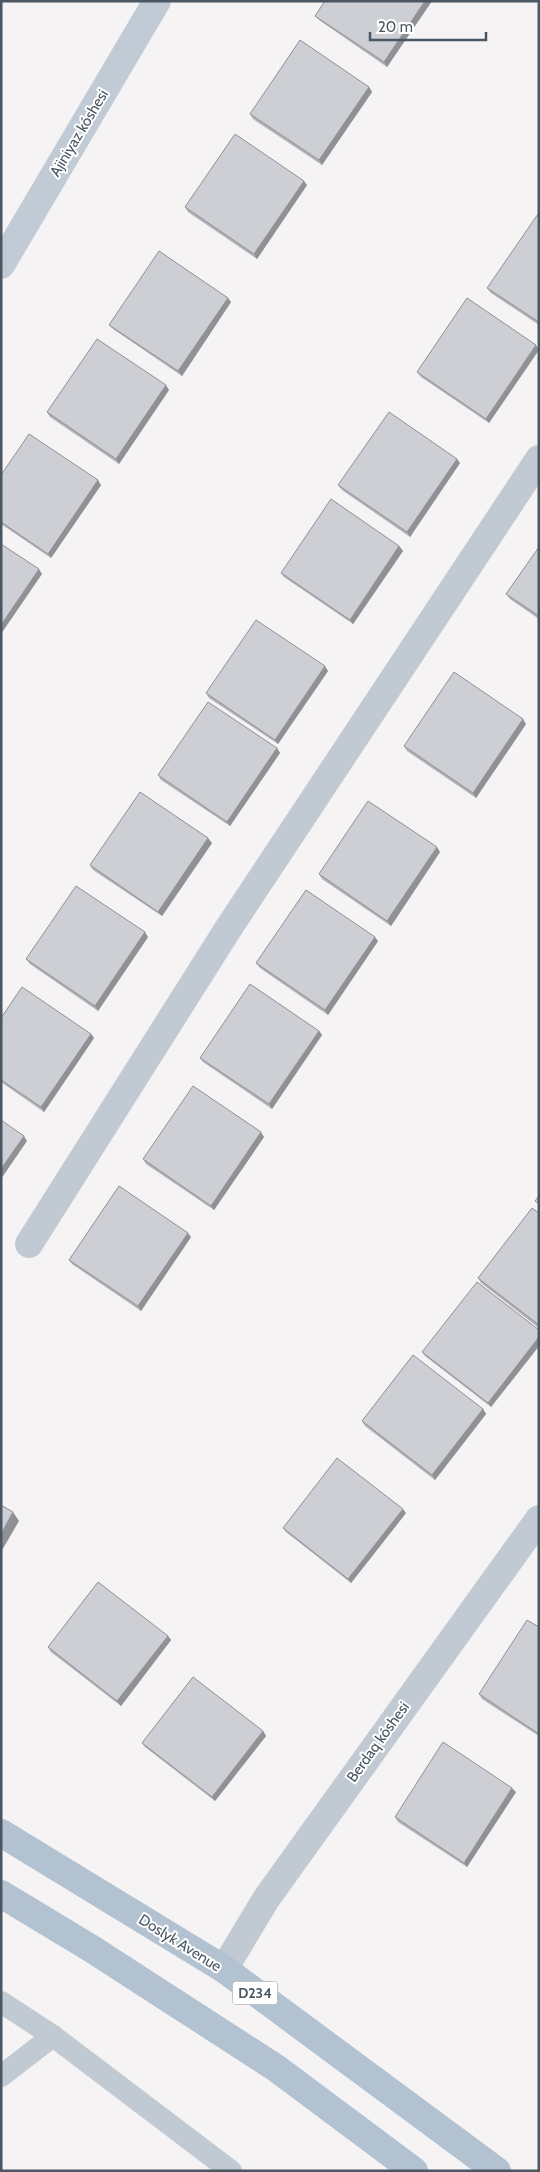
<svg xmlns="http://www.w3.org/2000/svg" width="540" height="2172" viewBox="0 0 540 2172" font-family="Cabin,sans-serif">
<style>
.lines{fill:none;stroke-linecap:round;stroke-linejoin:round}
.lane{stroke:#c1cad2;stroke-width:22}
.street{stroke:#c1cad2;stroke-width:28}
.secondary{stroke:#c1cbd6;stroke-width:28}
.primary{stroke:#b3c2d1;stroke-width:28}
.wall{fill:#b0b2b7}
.shaded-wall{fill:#909195}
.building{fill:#cdcfd5;stroke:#909195}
.labels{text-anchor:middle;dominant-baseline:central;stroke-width:4;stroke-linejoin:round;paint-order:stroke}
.shield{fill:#fff;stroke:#808990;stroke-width:1}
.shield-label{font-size:14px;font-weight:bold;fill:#4a5661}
.street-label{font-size:15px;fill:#4a5661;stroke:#fff}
</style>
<rect width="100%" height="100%" fill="#f5f3f3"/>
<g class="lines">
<!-- lane -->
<g class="lane">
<path d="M1 2002 53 2036 231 2171"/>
<path d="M1 2076 53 2036"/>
</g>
<!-- street -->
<g class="street">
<path d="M29 1244 228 929 539 459"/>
<path d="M224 1969 266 1899 539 1519"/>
</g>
<!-- secondary -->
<path class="secondary" d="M1 265 157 1"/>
<!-- primary -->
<g class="primary">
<path d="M1 1833 224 1969 497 2171"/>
<path d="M1 1894 92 1949 276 2068 414 2171"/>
</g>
</g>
<!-- wall -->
<g class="wall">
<path d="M325 1H432L387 67 319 20 315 16Z"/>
<path d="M369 87 372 92 322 165 253 119 250 114Z"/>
<path d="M307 185 257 259 188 212 185 207Z"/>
<path d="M539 215V325L491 293 487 288Z"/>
<path d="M231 302 182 376 113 329 109 325Z"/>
<path d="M539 349 489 423 421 377 417 372Z"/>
<path d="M169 390 119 464 50 417 47 412Z"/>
<path d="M460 463 410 537 342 490 338 485Z"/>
<path d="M1 475 101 485 51 558 1 524Z"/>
<path d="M399 546 403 551 353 624 284 577 281 573Z"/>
<path d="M539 547V619L510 599 506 594Z"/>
<path d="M328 671 278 744 209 698 206 693Z"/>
<path d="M526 724 476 798 407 751 404 746Z"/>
<path d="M277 748 280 753 230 826 161 780 158 775Z"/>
<path d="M212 843 162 916 93 870 90 865Z"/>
<path d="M440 852 391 926 322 879 319 874Z"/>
<path d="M148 937 98 1011 30 964 26 959Z"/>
<path d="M378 941 328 1015 260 968 256 963Z"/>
<path d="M1 1018 91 1034 94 1038 44 1112 1 1082Z"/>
<path d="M319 1031 322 1035 272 1109 203 1062 200 1058Z"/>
<path d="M264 1137 214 1210 146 1164 143 1159Z"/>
<path d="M539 1213V1328L481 1283 478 1278Z"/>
<path d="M191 1237 141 1311 72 1264 69 1260Z"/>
<path d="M539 1330V1346L491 1407 425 1356 422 1352Z"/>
<path d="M483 1409 486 1414 435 1480 365 1426 362 1421Z"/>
<path d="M406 1513 351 1583 286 1532 283 1528Z"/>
<path d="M539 1627V1736L482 1699 479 1694Z"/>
<path d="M168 1636 171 1640 121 1706 51 1652 48 1647Z"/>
<path d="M263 1731 266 1736 215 1801 145 1747 142 1743Z"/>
<path d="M516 1792 467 1867 398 1822 395 1817Z"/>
</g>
<!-- shaded-wall -->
<g class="shaded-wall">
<path d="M425 1H432L387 67 384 62Z"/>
<path d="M369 87 372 92 322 165 319 160Z"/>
<path d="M304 181 307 185 257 259 254 254Z"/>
<path d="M228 298 231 302 182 376 178 371Z"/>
<path d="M536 345 539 350 489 423 486 419Z"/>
<path d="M166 385 169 390 119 464 116 459Z"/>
<path d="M457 459 460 463 410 537 407 532Z"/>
<path d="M98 480 101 485 51 558 48 554Z"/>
<path d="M399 546 403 551 353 624 350 620Z"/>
<path d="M39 569 42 574 1 634V625Z"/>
<path d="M325 666 328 671 278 744 275 740Z"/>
<path d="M523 719 526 724 476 798 473 793Z"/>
<path d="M277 748 280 753 230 826 227 822Z"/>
<path d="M208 838 212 843 162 916 158 912Z"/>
<path d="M437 847 440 852 391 926 387 921Z"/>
<path d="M145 932 148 937 98 1011 95 1006Z"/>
<path d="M375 937 378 941 328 1015 325 1010Z"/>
<path d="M319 1031 322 1035 272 1109 269 1104Z"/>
<path d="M91 1034 94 1038 44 1112 41 1107Z"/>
<path d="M261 1132 264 1137 214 1210 211 1206Z"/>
<path d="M24 1136 27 1141 1 1179V1169Z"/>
<path d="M188 1233 191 1237 141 1311 138 1306Z"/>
<path d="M539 1337V1346L491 1407 488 1403Z"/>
<path d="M483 1409 486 1414 435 1480 432 1475Z"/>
<path d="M403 1509 406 1513 351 1583 348 1579Z"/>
<path d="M13 1512 19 1521 1 1552V1534Z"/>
<path d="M168 1636 171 1640 121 1706 117 1701Z"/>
<path d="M263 1731 266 1736 215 1801 212 1797Z"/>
<path d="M512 1788 516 1792 467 1867 464 1863Z"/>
</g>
<!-- building -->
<g class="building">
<path d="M325 1H425L384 62 315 16Z"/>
<path d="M300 40 369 87 319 160 250 114Z"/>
<path d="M235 134 304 181 254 254 185 207Z"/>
<path d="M538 214 539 215V322L487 288Z"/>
<path d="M159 251 228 298 178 371 109 325Z"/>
<path d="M467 298 536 345 486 419 417 372Z"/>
<path d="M97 339 166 385 116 459 47 412Z"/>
<path d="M389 412 457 459 407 532 338 485Z"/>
<path d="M29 434 98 480 48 554 1 522V475Z"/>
<path d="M331 499 399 546 350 620 281 573Z"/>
<path d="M1 544 39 569 1 625Z"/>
<path d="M539 547V616L506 594Z"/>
<path d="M256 620 325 666 275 740 206 693Z"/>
<path d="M454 672 523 719 473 793 404 746Z"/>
<path d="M208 702 277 748 227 822 158 775Z"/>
<path d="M140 792 208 838 158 912 90 865Z"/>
<path d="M368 801 437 847 387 921 319 874Z"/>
<path d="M76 886 145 932 95 1006 26 959Z"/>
<path d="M306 890 375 937 325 1010 256 963Z"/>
<path d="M250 984 319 1031 269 1104 200 1058Z"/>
<path d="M22 987 91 1034 41 1107 1 1080V1018Z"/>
<path d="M193 1086 261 1132 211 1206 143 1159Z"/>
<path d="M1 1120 24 1136 1 1169Z"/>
<path d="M119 1186 188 1233 138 1306 69 1260Z"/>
<path d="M539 1196V1204L535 1201Z"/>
<path d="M532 1208 539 1213V1325L478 1278Z"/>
<path d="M477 1282 539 1330V1337L488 1403 422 1352Z"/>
<path d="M413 1355 483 1409 432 1475 362 1421Z"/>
<path d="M337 1458 403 1509 348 1579 283 1528Z"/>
<path d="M1 1505 13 1512 1 1534Z"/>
<path d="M98 1582 168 1636 117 1701 48 1647Z"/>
<path d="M527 1620 539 1627V1734L479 1694Z"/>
<path d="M193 1677 263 1731 212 1797 142 1743Z"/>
<path d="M443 1742 512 1788 464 1863 395 1817Z"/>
</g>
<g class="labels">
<!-- shield labels -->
<rect class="shield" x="232.5" y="1981.5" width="45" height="23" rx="4"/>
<g class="shield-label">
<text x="255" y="1993">D234</text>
</g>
<!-- street labels -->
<g class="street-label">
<text transform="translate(79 133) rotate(-59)">Ajiniyaz kóshesi</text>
<text transform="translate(378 1742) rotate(-54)">Berdaq kóshesi</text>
<text transform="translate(180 1943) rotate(32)">Doslyk Avenue</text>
</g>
</g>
<!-- border -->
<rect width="540" height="2172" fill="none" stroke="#4a5661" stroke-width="5"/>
<!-- scale -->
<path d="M370 32v8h116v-8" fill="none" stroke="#4a5661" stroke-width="2.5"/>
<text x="378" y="32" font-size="15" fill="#4a5661" stroke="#ffffff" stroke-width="4" paint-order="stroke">20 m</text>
</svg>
